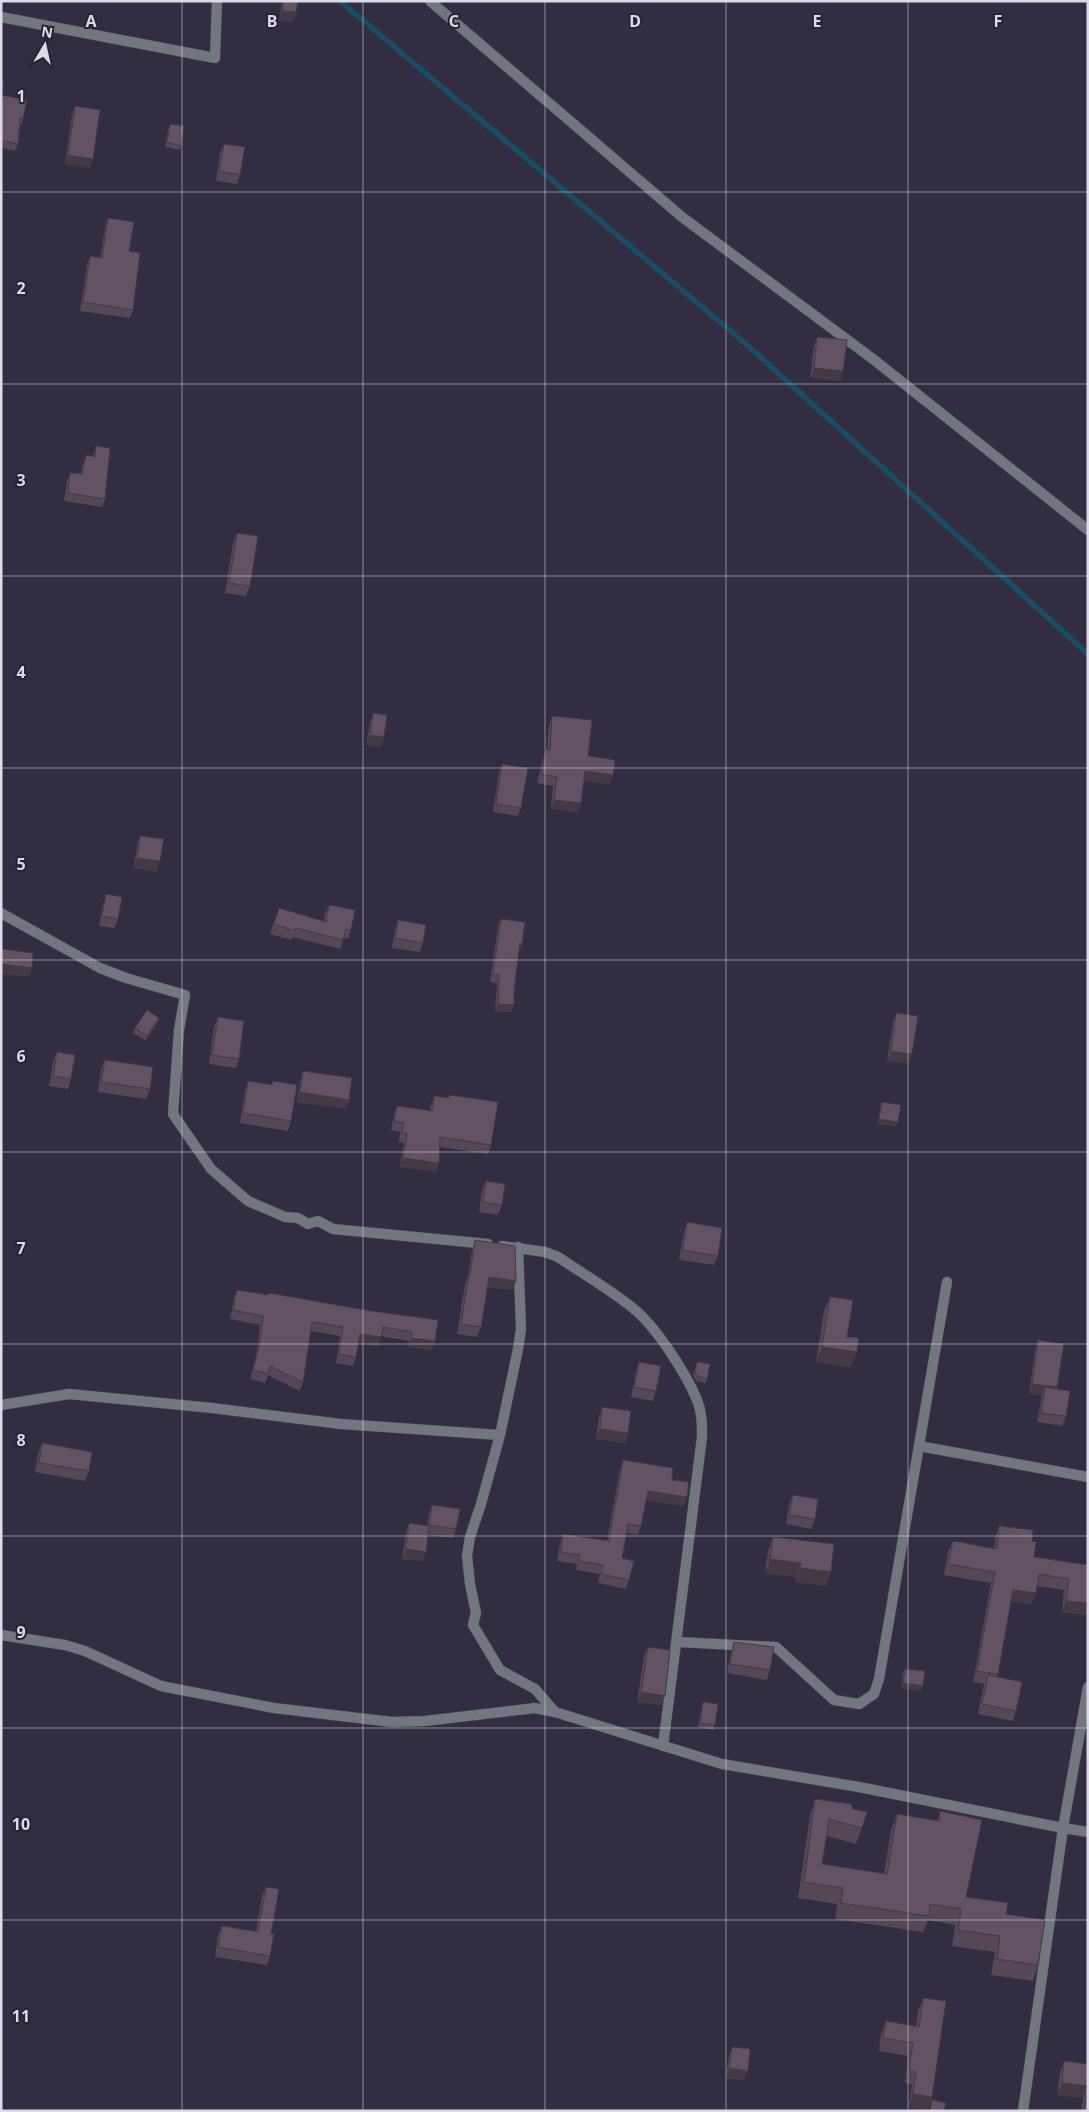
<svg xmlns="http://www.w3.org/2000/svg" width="1089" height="2112" viewBox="0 0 1089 2112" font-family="'Noto Sans',sans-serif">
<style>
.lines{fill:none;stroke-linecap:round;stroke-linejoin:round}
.stream{stroke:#1a4c67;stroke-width:5.5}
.street-casing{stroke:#4d495b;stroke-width:11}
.street{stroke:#72767f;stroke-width:10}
.wall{fill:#554755}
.shaded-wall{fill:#453945}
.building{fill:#635263;stroke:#453945}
.grid{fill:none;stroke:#dcdae6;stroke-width:1;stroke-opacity:0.55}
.grid-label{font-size:16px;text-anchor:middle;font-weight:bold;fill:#dcdae6;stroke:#282335;stroke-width:4;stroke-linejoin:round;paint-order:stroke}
</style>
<rect width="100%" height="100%" fill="#322d40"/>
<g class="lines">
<!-- stream -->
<path class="stream" d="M340 1 746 344 1088 654"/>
<defs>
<g id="street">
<path d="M430 1 682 217 873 359 1088 530"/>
<path d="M1 17 215 58 217 1"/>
<path d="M1 913 100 968 126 978 185 995 179 1030 173 1114 211 1169 248 1201 285 1217 298 1218 308 1224 318 1221 333 1229 488 1244"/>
<path d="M502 1246 545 1252 558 1257C583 1274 611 1290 634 1309 656 1327 686 1373 697 1400 702 1412 702 1424 702 1437L663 1746"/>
<path d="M518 1247 521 1329 518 1349 500 1435 481 1504 470 1537 467 1556 470 1584 476 1613 473 1625 500 1670 535 1689 555 1712"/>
<path d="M1 1405 69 1394 212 1408 341 1424 500 1435"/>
<path d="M919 1446 1088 1477"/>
<path d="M1 1635 65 1645 85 1651 161 1686 274 1708 392 1722 425 1721 535 1708 555 1712 722 1764 859 1787 1063 1828 1088 1832"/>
<path d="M678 1642 776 1647 834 1700 859 1704 874 1694 879 1679 947 1282"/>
<path d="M1023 2111 1063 1828 1088 1687"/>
</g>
</defs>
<!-- street casing -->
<use href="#street" class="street-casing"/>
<!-- street -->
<use href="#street" class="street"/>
</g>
<!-- wall -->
<g class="wall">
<path d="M282 1H298L293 22 279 21Z"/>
<path d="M1 95 23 119 21 126H20L18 144 15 151 1 148Z"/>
<path d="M75 106 90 168 65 164 72 115Z"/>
<path d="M170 124 181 146 180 150 165 147 168 129Z"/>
<path d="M224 144 240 175 237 184 216 181 220 153Z"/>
<path d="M108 218 129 251 133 310 130 318 80 311 87 265 90 256 100 258 105 227Z"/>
<path d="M817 337 843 371 840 381 810 378 814 346Z"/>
<path d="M96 446 105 499 102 507 64 501 67 481 70 473 81 474 83 464 86 455 93 457Z"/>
<path d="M237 533 250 586 246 596 225 593 233 543Z"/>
<path d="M373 713 384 737 381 747 366 745 370 723Z"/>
<path d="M552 716 588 756 613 775 609 784 584 780 581 803 578 812 551 809 553 786 537 783 543 758 546 749H547L549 725Z"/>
<path d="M502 764 521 808 518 816 493 812 499 772Z"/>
<path d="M140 836 157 871 134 868 137 845Z"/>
<path d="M106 894 118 919 114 928 99 926 103 904Z"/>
<path d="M329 905 351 930 348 939 344 938 340 949 293 937 292 940 270 934 279 908 324 922 325 914Z"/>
<path d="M501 919 522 944 519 951 512 1012 495 1011 497 983 490 982 498 926Z"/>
<path d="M398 920 423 943 420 952 392 948 395 930Z"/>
<path d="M896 1013 912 1054 909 1063 887 1061 893 1023Z"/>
<path d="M218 1017 239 1059 236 1068 209 1064 214 1026Z"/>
<path d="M159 1018 158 1022 146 1041 133 1033 135 1028Z"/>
<path d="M57 1052 71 1079 68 1089 49 1086 53 1062Z"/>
<path d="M105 1060 150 1089 146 1099 98 1092 101 1069Z"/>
<path d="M303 1071 349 1100 346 1109 297 1102 300 1081Z"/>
<path d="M248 1081 271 1085 273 1081 291 1121 288 1131 240 1123 245 1091Z"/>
<path d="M449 1095 491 1145 488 1154 440 1147 439 1163 436 1172 400 1167 404 1143 399 1142 400 1132 391 1130 394 1115 397 1106 430 1111 431 1105 434 1096 449 1098Z"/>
<path d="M882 1102 896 1126 878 1124 880 1107Z"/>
<path d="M486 1181 502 1205 498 1215 479 1212 482 1190Z"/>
<path d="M687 1222 718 1256 714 1265 679 1260 684 1232Z"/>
<path d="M475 1240 513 1290 487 1287 481 1327 477 1337 457 1334 465 1284 468 1276 472 1250Z"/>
<path d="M237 1290 268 1295 269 1293 365 1310 435 1341 432 1350 408 1347 409 1341 381 1336 378 1346 358 1343 356 1357 353 1366 336 1363 340 1336 311 1331 303 1382 300 1391 268 1375 265 1383 250 1379 257 1351 260 1325 230 1319 234 1298Z"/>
<path d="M830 1297 847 1337 851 1367 816 1362 824 1311Z"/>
<path d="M1038 1340 1057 1387 1056 1389 1066 1416 1062 1426 1037 1422 1042 1395 1029 1394 1035 1350Z"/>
<path d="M639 1362 656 1391 653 1401 631 1397 636 1372Z"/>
<path d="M697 1362 707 1379 706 1383 696 1381 693 1376Z"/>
<path d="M602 1407 628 1433 625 1443 596 1439 599 1417Z"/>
<path d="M42 1443 89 1471 85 1481 35 1472 38 1453Z"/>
<path d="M623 1460 672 1480 684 1506 646 1500 641 1526 638 1535 627 1533 622 1558 629 1580 626 1589 598 1583 600 1574 576 1570 577 1564 557 1561 560 1543 563 1534 607 1541 620 1469Z"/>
<path d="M793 1495 815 1519 811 1529 786 1524 789 1504Z"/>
<path d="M432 1505 456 1529 453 1538 428 1535 423 1561 402 1559 406 1533 409 1523 427 1526 429 1514Z"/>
<path d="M999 1526 1032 1541 1034 1557 1088 1565V1615L1062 1612 1064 1590 1037 1586 1032 1604 1011 1601 997 1677 1016 1711 1013 1721 978 1714 984 1684 973 1682 991 1583 944 1575 948 1552 953 1541 994 1549 995 1537Z"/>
<path d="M773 1537 831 1572 826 1586 795 1582 796 1577 765 1573 768 1551Z"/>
<path d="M734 1642 770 1670 767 1680 727 1673 731 1652Z"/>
<path d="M648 1647 665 1696 661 1705 637 1702 644 1656Z"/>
<path d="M905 1669 921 1691 901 1688 903 1673Z"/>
<path d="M703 1702 715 1725 713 1730 698 1727 702 1706Z"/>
<path d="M815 1799 862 1828 856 1844 827 1836 822 1864 884 1874 891 1830 897 1814 937 1821 940 1811 966 1897 1006 1914 1038 1965 1033 1981 991 1975 995 1952 952 1946 955 1925 928 1920 923 1932 835 1919 837 1904 798 1898 810 1815Z"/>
<path d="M266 1887 271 1934 270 1956 267 1965 215 1957 218 1935 222 1926 256 1931 262 1896Z"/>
<path d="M923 1998 932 2097 928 2110 908 2107 912 2085 905 2082 908 2056 879 2051 881 2034 886 2021 916 2026 918 2011Z"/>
<path d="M732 2047 748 2071 744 2080 726 2078 729 2056Z"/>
<path d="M1064 2061 1088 2064V2111H1081L1083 2098 1057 2095 1060 2073Z"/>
</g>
<!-- shaded-wall -->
<g class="shaded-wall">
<path d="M282 11 296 12 293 22 279 21Z"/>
<path d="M68 155 93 159 90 168 65 164Z"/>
<path d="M814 368 843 371 840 381 810 378Z"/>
<path d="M370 735 384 737 381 747 366 745Z"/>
<path d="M585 771 613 775 609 784 582 780Z"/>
<path d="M554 800 581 803 578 812 551 809Z"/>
<path d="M137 858 160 861 157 871 134 868Z"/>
<path d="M1 964 32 968 28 977 1 974Z"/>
<path d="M498 1004 514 1005 512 1012 495 1011Z"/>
<path d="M159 1018 158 1022 146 1041 147 1036Z"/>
<path d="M891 1051 912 1054 909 1063 887 1061Z"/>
<path d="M300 1092 349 1100 346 1109 297 1102Z"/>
<path d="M879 1119 898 1122 896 1126 878 1124Z"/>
<path d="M403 1158 439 1163 436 1172 400 1167Z"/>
<path d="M489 1277 516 1281 513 1290 485 1286Z"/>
<path d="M360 1334 381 1337 378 1346 357 1343Z"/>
<path d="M411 1338 435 1341 432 1350 408 1347Z"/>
<path d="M822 1347 857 1352 851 1367 816 1362Z"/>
<path d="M1032 1384 1057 1387 1053 1397 1045 1387 1042 1395 1029 1394Z"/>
<path d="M600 1429 628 1433 625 1443 596 1439Z"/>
<path d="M648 1491 687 1497 684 1506 644 1500Z"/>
<path d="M406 1549 426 1552 423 1561 402 1559Z"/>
<path d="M770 1559 801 1563 796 1577 765 1573Z"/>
<path d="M800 1568 831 1572 826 1586 795 1582Z"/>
<path d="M1013 1590 1036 1593 1032 1604 1009 1601Z"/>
<path d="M1066 1601 1088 1603V1615L1062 1612Z"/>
<path d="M903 1683 923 1686 921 1691 901 1688Z"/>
<path d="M641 1692 665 1696 661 1705 637 1702Z"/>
<path d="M729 2068 748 2071 744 2080 726 2078Z"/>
<path d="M1062 2083 1088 2086 1083 2098 1057 2095Z"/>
<path d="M913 2094 932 2097 928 2110 908 2107Z"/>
</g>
<!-- building -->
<g class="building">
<path d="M284 1H298L296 12 282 11Z"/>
<path d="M1 80 4 81 1 93Z"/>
<path d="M1 95 27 100 23 119 20 118 18 144 1 140Z"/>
<path d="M75 106 100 110 93 159 68 155Z"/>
<path d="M170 124 184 126 181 146 167 142Z"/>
<path d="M224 144 245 147 240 175 219 171Z"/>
<path d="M108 218 134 222 129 251 140 253 133 310 83 302 90 256 102 258Z"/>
<path d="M817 337 847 340 843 371 814 368Z"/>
<path d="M96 446 110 448 105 499 68 493 70 473 82 474 86 455 95 457Z"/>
<path d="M237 533 258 536 250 586 229 583Z"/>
<path d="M373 713 387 715 384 737 370 735Z"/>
<path d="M552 716 592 720 588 756 615 760 613 775 585 771 581 803 554 800 557 777 541 774 546 749 550 750Z"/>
<path d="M502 764 528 768 521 808 496 804Z"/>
<path d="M140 836 164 839 160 861 137 858Z"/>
<path d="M106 894 122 897 118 919 102 916Z"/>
<path d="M329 905 355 910 351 930 346 929 343 940 296 928 295 931 274 924 279 908 326 922Z"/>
<path d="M501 919 525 922 522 944 520 943 514 989V1005L498 1004 499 975 493 974Z"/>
<path d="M398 920 426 925 423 943 395 938Z"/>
<path d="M1 949 33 953 32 968 1 964Z"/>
<path d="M147 1010 159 1018 147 1036 135 1028Z"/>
<path d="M896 1013 918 1016 912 1054 891 1051Z"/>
<path d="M218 1017 244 1021 239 1059 212 1055Z"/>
<path d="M57 1052 75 1055 71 1079 53 1076Z"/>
<path d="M105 1060 153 1067 150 1089 101 1082Z"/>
<path d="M303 1071 352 1078 349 1100 300 1092Z"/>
<path d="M248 1081 272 1085 273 1081 297 1085 291 1121 243 1113Z"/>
<path d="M449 1095 498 1102 491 1145 440 1137 439 1163 403 1158 407 1134 402 1133 404 1123 394 1121 397 1106 432 1111 434 1096 449 1098Z"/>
<path d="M882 1102 901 1105 898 1122 879 1119Z"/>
<path d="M486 1181 505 1184 502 1205 483 1202Z"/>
<path d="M687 1222 722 1228 718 1256 683 1250Z"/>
<path d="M475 1240 515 1246 516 1281 489 1277 481 1327 461 1324 469 1274H470Z"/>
<path d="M237 1290 268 1295 269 1293 365 1310 438 1320 435 1341 411 1338 412 1332 383 1327 381 1337 360 1334 356 1357 339 1354 343 1327 312 1322 303 1382 270 1366 268 1374 253 1370 260 1342 263 1316 233 1310Z"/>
<path d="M830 1297 853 1300 847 1337 859 1338 857 1352 822 1347Z"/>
<path d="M1038 1340 1064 1344 1057 1387 1032 1384Z"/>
<path d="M639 1362 661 1366 656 1391 634 1387Z"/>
<path d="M697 1362 710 1364 707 1379 697 1376 695 1372Z"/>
<path d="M1045 1387 1070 1391 1066 1416 1041 1413Z"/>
<path d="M602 1407 631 1411 628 1433 600 1429Z"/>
<path d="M42 1443 92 1452 89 1471 39 1463Z"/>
<path d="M623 1460 673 1468 672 1480 689 1482 687 1497 648 1491 641 1526 628 1524 622 1558 634 1561 629 1580 601 1574 603 1565 579 1561 580 1555 561 1552 563 1534 609 1541Z"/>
<path d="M793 1495 818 1499 815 1519 789 1515Z"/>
<path d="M432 1505 460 1509 456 1529 429 1525Z"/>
<path d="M409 1523 429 1526 426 1552 406 1549Z"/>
<path d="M999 1526 1033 1530 1032 1541 1036 1542 1034 1557 1088 1565V1603L1066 1601 1069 1579 1039 1574 1036 1593 1013 1590 998 1674 977 1671 995 1572 948 1564 953 1541 997 1549Z"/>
<path d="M773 1537 834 1544 831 1572 800 1568 801 1563 770 1559Z"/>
<path d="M734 1642 774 1647 770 1670 730 1664Z"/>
<path d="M648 1647 670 1650 665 1696 641 1692Z"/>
<path d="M905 1669 925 1671 923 1686 903 1683Z"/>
<path d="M988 1675 1022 1682 1016 1711 982 1704Z"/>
<path d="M703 1702 718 1704 715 1725 700 1723Z"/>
<path d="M815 1799 851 1804 853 1809 867 1812 862 1828 829 1819 822 1864 887 1874 897 1814 939 1821 940 1811 982 1820 966 1897 1008 1903 1006 1914 1045 1920 1038 1965 997 1959 1000 1936 958 1930 961 1909 930 1904 929 1916 841 1903 843 1888 804 1882Z"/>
<path d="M266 1887 279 1889 271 1934H274L270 1956 218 1947 222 1926 258 1932Z"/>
<path d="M923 1998 946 2001 932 2097 913 2094 916 2072 909 2069 913 2043 883 2038 886 2021 919 2027Z"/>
<path d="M732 2047 750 2049 748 2071 729 2068Z"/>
<path d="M1064 2061 1088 2064V2111H1084L1088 2086 1062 2083Z"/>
<path d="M932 2100 946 2103 944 2111H930Z"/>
</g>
<!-- grid -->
<path class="grid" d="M182 1V2111M363 1V2111M545 1V2111M726 1V2111M908 1V2111M1 192H1088M1 384H1088M1 576H1088M1 768H1088M1 960H1088M1 1152H1088M1 1344H1088M1 1536H1088M1 1728H1088M1 1920H1088"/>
<g class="grid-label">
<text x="91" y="27">A</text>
<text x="272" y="27">B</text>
<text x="454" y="27">C</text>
<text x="635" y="27">D</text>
<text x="817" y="27">E</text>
<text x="998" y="27">F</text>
<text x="21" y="102">1</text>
<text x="21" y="294">2</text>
<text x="21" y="486">3</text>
<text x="21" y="678">4</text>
<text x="21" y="870">5</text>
<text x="21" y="1062">6</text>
<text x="21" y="1254">7</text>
<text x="21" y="1446">8</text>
<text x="21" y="1638">9</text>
<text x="21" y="1830">10</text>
<text x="21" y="2022">11</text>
</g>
<!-- border -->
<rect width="1089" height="2112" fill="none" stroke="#dcdae6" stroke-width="5"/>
<!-- north arrow -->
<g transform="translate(45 45) rotate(9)" stroke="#282335" stroke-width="4" paint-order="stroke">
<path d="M0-4L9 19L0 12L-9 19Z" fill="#dcdae6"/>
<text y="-8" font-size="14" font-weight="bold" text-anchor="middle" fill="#dcdae6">N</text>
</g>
</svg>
